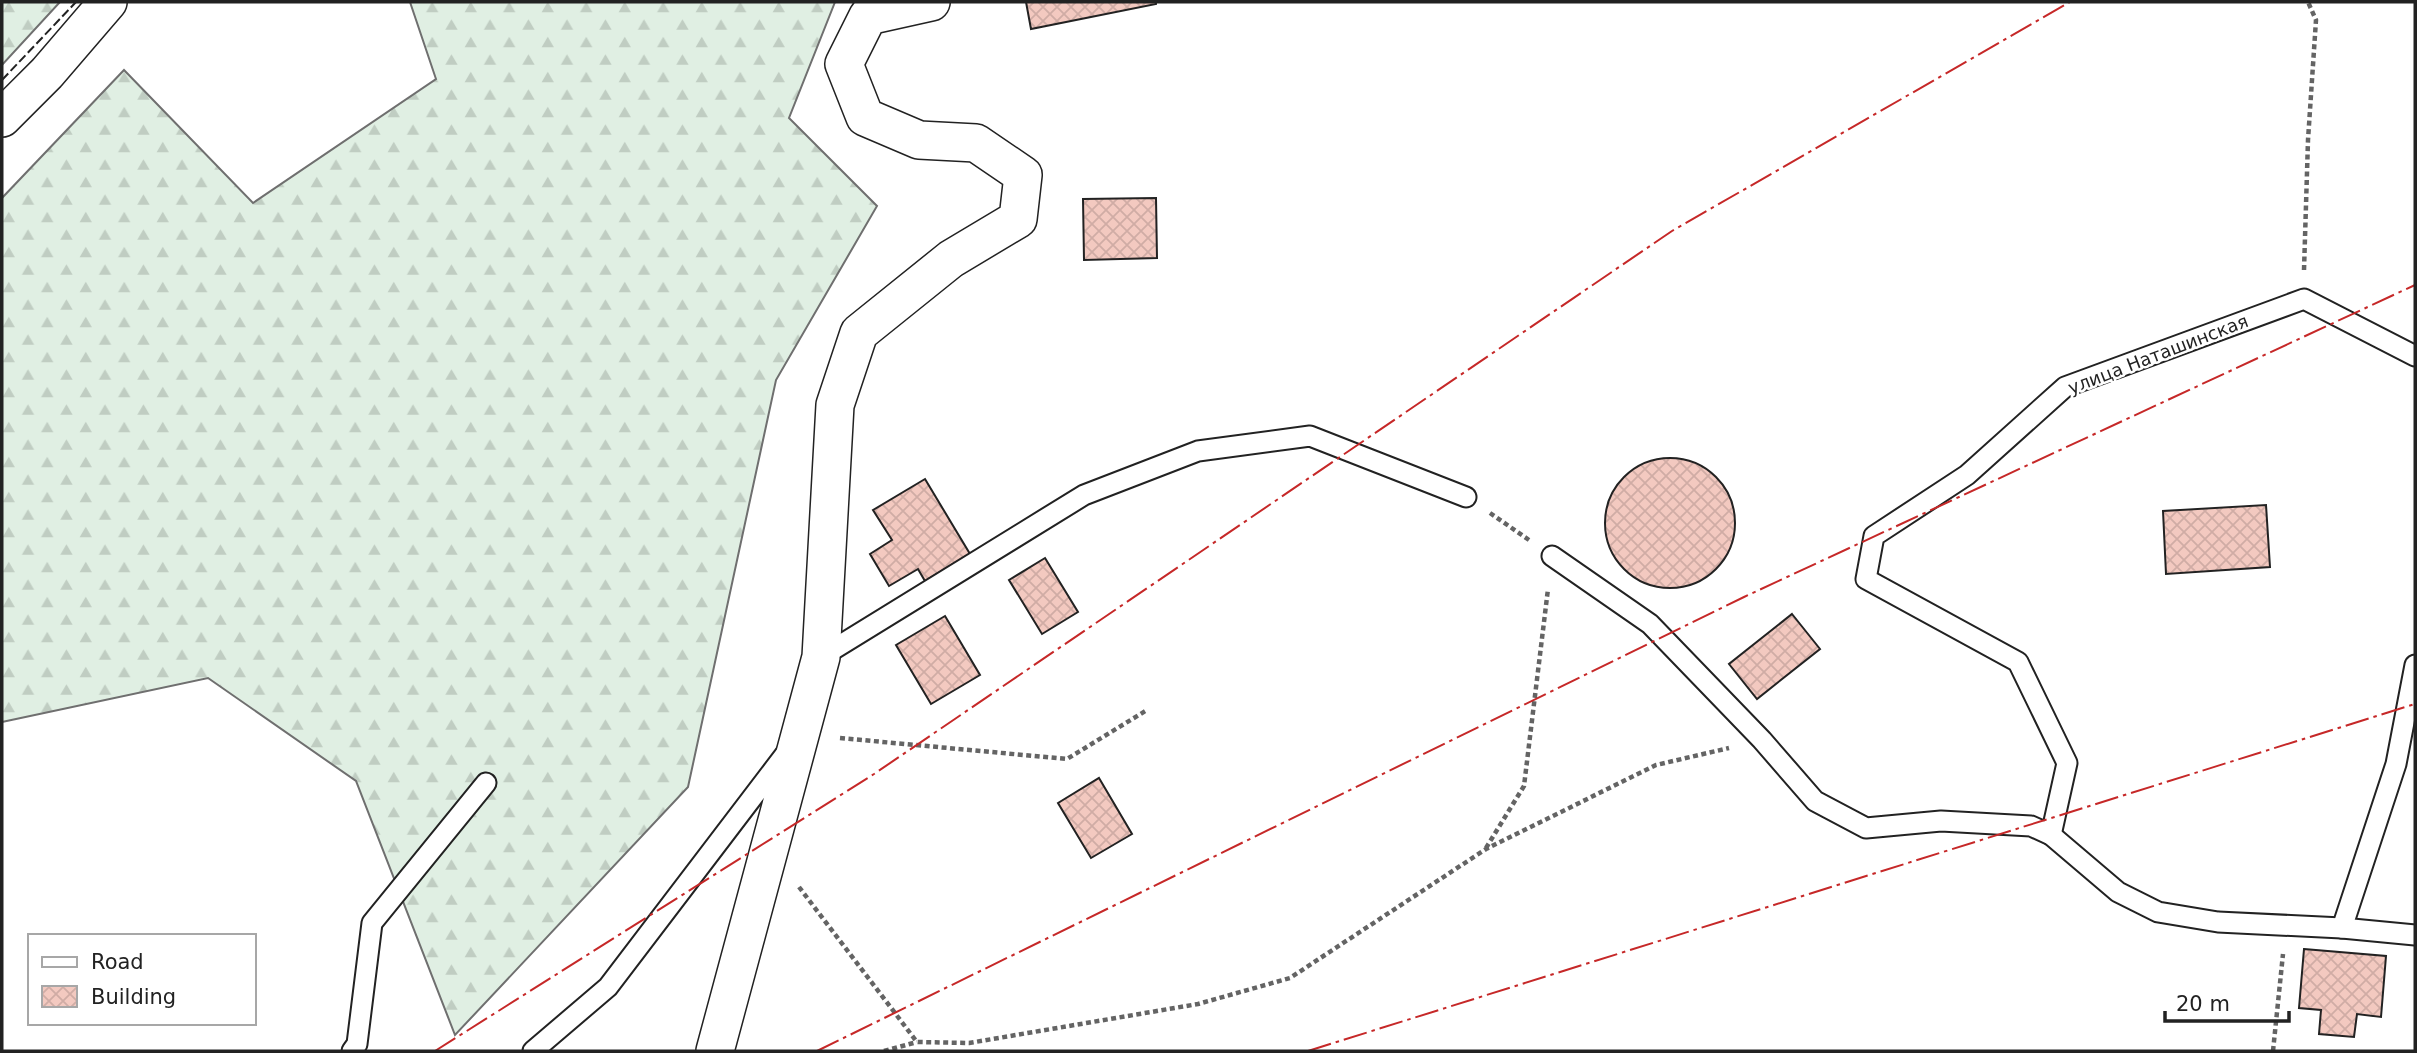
<svg xmlns="http://www.w3.org/2000/svg" width="2417" height="1053" viewBox="0 0 2417 1053" font-family="'DejaVu Sans',sans-serif">
<style>
.forest{fill:url(#forest-firs);stroke:#6f6f6f;stroke-width:2}
.building{fill:url(#building-cross-hatch);stroke:#222;stroke-width:2}
.lines{fill:none;stroke-linecap:round;stroke-linejoin:round}
.lane-casing{stroke:#222;stroke-width:23}
.street-casing{stroke:#222;stroke-width:40}
.path{stroke:#646464;stroke-width:4.5;stroke-dasharray:5 3.5;stroke-linecap:butt}
.lane{stroke:#fff;stroke-width:19}
.street{stroke:#fff;stroke-width:37}
.fence{stroke:#222;stroke-width:2;stroke-dasharray:9 3.5;stroke-linecap:butt}
.power{stroke:#c62828;stroke-width:2;stroke-dasharray:24 5 3.5 5;stroke-linecap:butt}
.labels{text-anchor:middle;dominant-baseline:central;stroke-width:5;stroke-linejoin:round;paint-order:stroke}
.street-label{font-size:18px;fill:#222;stroke:#fff}
</style>
<defs>
<pattern id="forest-firs" width="22" height="20" patternUnits="userSpaceOnUse" patternTransform="scale(1.75)"><rect width="22" height="20" fill="#e0efe3"/><path d="M5 1l3.5 6h-7zM16 11l3.5 6h-7z" fill="#c0cdc2"/></pattern>
<pattern id="building-cross-hatch" width="8" height="8" patternUnits="userSpaceOnUse" patternTransform="scale(1.75)"><rect width="8" height="8" fill="#f3c9c0"/><path d="M0 0l8 8M0 8l8-8" fill="none" stroke="#d0aca5"/></pattern>
</defs>
<rect width="100%" height="100%" fill="#fff"/>
<!-- forest -->
<g class="forest">
<path d="M2 2H60L2 65Z"/>
<path d="M410 2H835L789 118 877 206 776 380 688 787 455 1035 356 781 208 678 2 722V198L124 70 253 203 436 79Z"/>
</g>
<!-- building -->
<g class="building">
<path d="M1026 2H1156V4L1031 29Z"/>
<path d="M1156 198 1157 258 1084 260 1083 199Z"/>
<circle cx="1670" cy="523" r="65"/>
<path d="M925 479 970 554 925 581 918 569 889 586 870 554 892 540 873 510Z"/>
<path d="M2266 505 2270 567 2166 574 2163 511Z"/>
<path d="M1045 558 1078 612 1042 634 1009 580Z"/>
<path d="M1792 614 1820 649 1757 699 1729 664Z"/>
<path d="M945 616 980 675 931 704 896 645Z"/>
<path d="M1099 778 1132 834 1091 858 1058 803Z"/>
<path d="M2304 949 2386 956 2381 1017 2357 1014 2354 1037 2319 1034 2321 1010 2299 1008Z"/>
</g>
<g class="lines">
<defs>
<g id="lane">
<path d="M1552 556 1650 624 1762 740 1815 801 1866 828 1941 821 2031 826 2051 835 2118 892 2158 912 2218 922 2342 928 2415 935"/>
<path d="M821 657 1084 495 1198 451 1310 436 1466 497"/>
<path d="M2051 835 2067 763 2018 662 1866 579 1874 536 1967 475 2065 387 2304 299 2415 356"/>
<path d="M2342 928 2396 764 2415 665"/>
<path d="M352 1051 357 1044 372 923 486 783"/>
<path d="M533 1051 608 987 787 752"/>
</g>
<g id="street">
<path d="M2 118 47 73 108 2"/>
<path d="M715 1051 821 657 835 405 859 333 951 259 1018 219 1023 175 976 143 919 140 865 117 844 64 868 16 931 2"/>
</g>
</defs>
<!-- lane casing -->
<use href="#lane" class="lane-casing"/>
<!-- street casing -->
<use href="#street" class="street-casing"/>
<!-- path -->
<g class="path">
<path d="M2304 270 2308 140 2316 20 2308 2"/>
<path d="M1490 513 1529 540"/>
<path d="M840 738 1067 759 1147 710"/>
<path d="M1486 848 1524 786 1548 589"/>
<path d="M799 887 917 1042 969 1043 1198 1004 1290 978 1486 849 1656 765 1729 748"/>
<path d="M884 1051 917 1042"/>
<path d="M2273 1051 2283 954"/>
</g>
<!-- lane -->
<use href="#lane" class="lane"/>
<!-- street -->
<use href="#street" class="street"/>
<!-- fence -->
<path class="fence" d="M2 80 76 2"/>
<!-- power -->
<g class="power">
<path d="M435 1051 874 774 1672 231 2070 2"/>
<path d="M817 1051 1744 597 2415 285"/>
<path d="M1308 1051 2415 704"/>
</g>
</g>
<g class="labels">
<!-- street labels -->
<g class="street-label">
<text transform="translate(2158 354) rotate(-21)">улица Наташинская</text>
</g>
</g>
<!-- border -->
<rect width="2417" height="1053" fill="none" stroke="#222222" stroke-width="7"/>
<!-- legend -->
<rect x="28" y="934" width="228" height="91" fill="#ffffff" stroke="#a7a7a7" stroke-width="2"/>
<rect x="42" y="957" width="35" height="10" fill="#ffffff" stroke="#a7a7a7" stroke-width="2"/>
<text x="91" y="969" font-size="21" fill="#222222">Road</text>
<rect x="42" y="986" width="35" height="21" fill="url(#building-cross-hatch)" stroke="#a7a7a7" stroke-width="2"/>
<text x="91" y="1004" font-size="21" fill="#222222">Building</text>
<!-- scale -->
<path d="M2165 1011v10h124v-10" fill="none" stroke="#222222" stroke-width="3.5"/>
<text x="2176" y="1011" font-size="21" fill="#222222" stroke="#ffffff" stroke-width="5" paint-order="stroke">20 m</text>
</svg>
